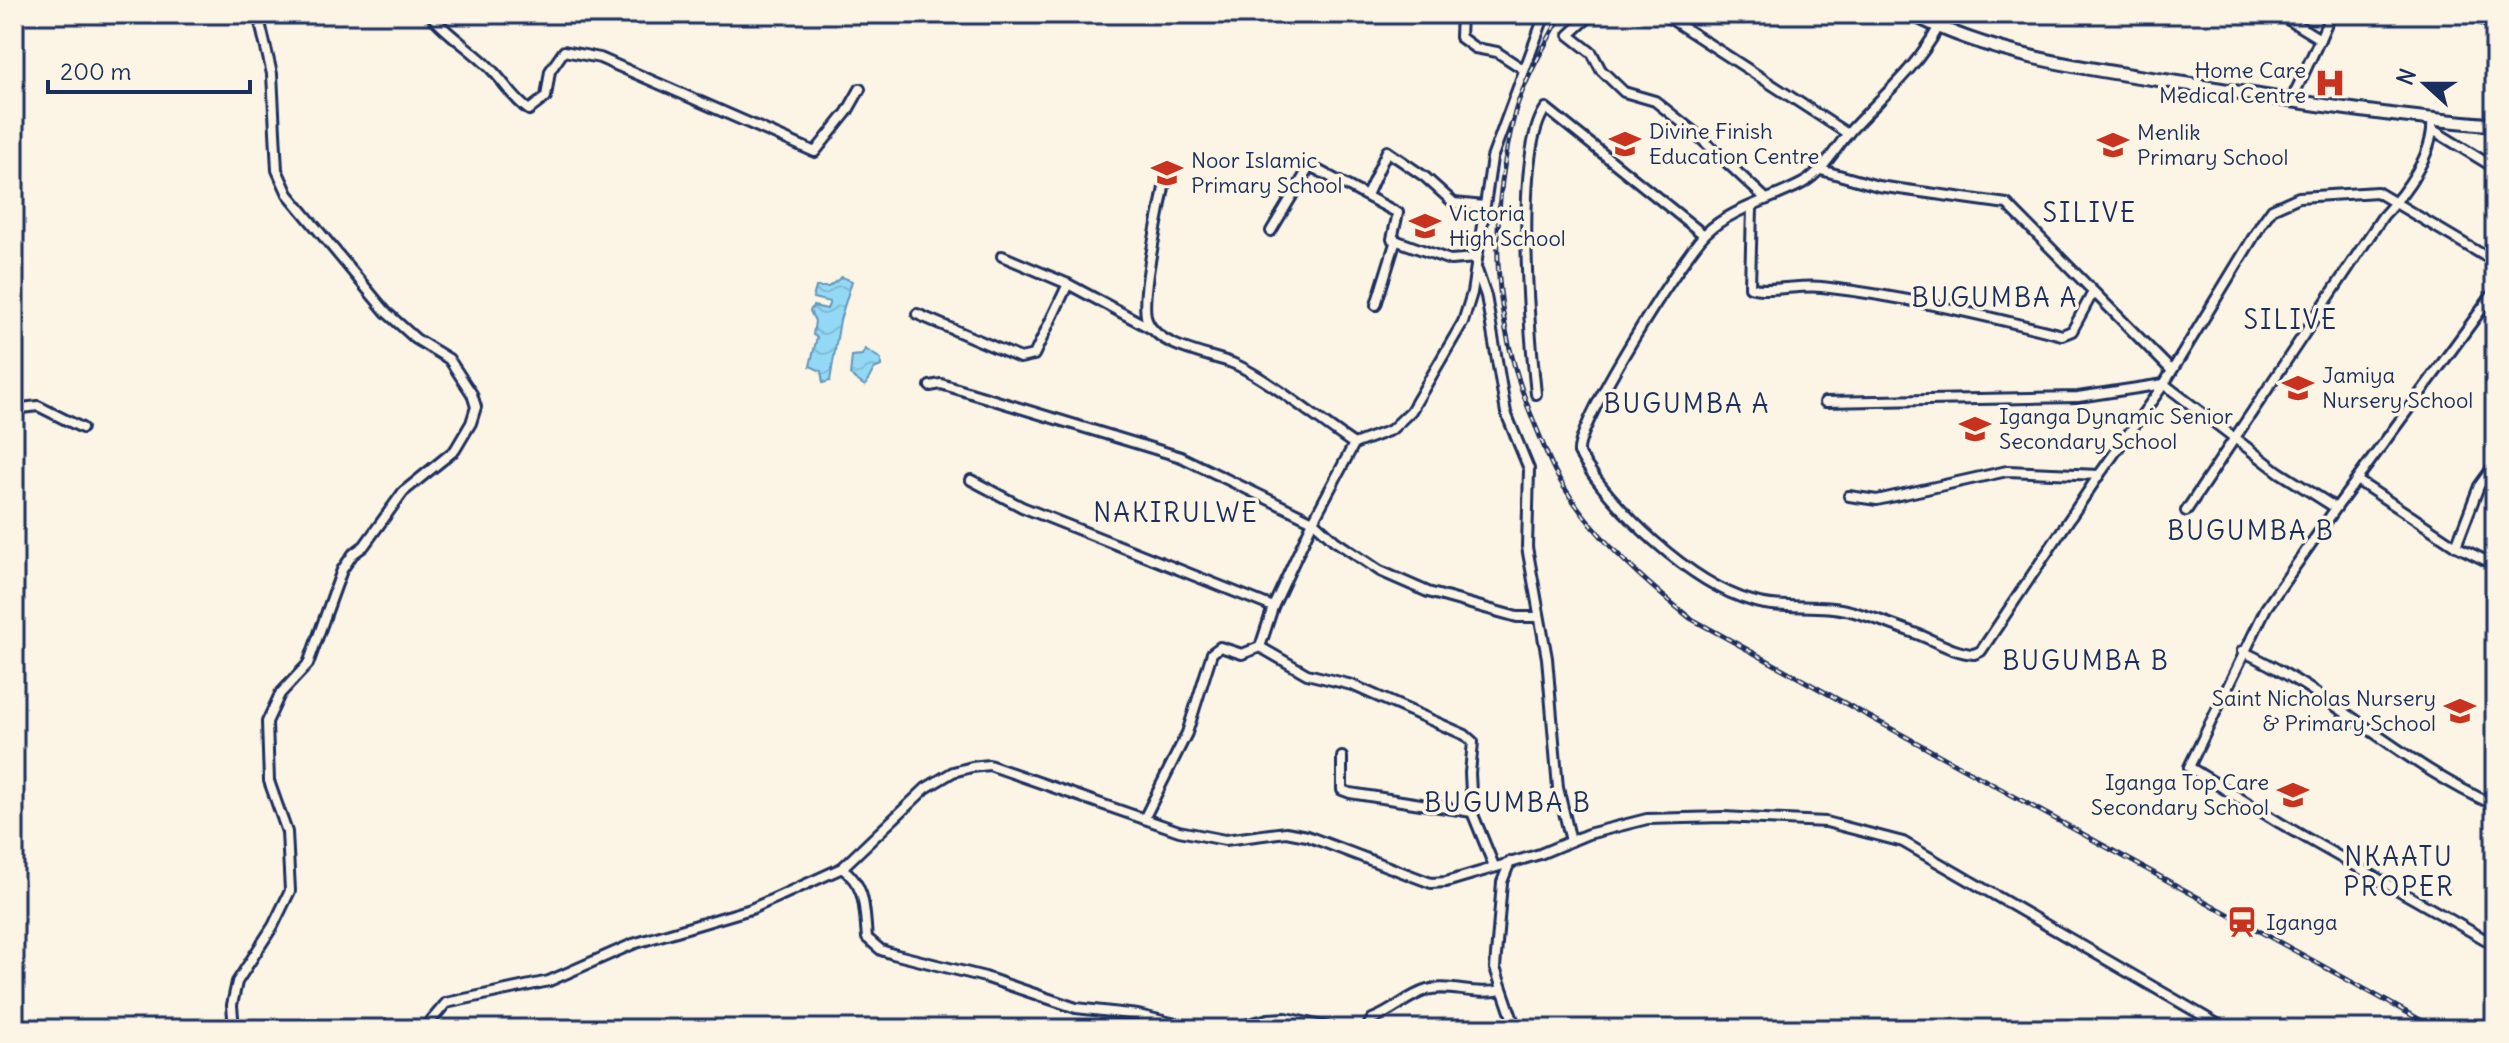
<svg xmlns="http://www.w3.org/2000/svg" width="2509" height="1043" viewBox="0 0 2509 1043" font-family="Delius,sans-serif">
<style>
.water{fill:url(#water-waves);stroke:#6395b9;stroke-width:2}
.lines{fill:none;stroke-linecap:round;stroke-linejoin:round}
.minor-casing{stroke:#1b2f5e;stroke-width:14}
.secondary-casing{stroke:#1b2f5e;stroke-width:17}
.minor{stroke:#fcf5e5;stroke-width:8}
.secondary{stroke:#fcf5e5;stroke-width:11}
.rail-casing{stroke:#1b2f5e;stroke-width:5}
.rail{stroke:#fcf5e5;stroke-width:2;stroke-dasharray:6;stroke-linecap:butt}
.labels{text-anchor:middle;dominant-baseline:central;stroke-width:7;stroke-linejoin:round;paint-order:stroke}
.poi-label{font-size:22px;fill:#1b2f5e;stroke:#fcf5e5;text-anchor:start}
.quarter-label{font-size:26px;letter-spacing:2px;fill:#1b2f5e;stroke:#fcf5e5}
</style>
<defs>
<pattern id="water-waves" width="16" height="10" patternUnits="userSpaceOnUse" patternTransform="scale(2)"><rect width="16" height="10" fill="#93d9f5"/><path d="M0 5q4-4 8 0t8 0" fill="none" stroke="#7ebbd4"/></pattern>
</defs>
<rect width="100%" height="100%" fill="#fcf5e5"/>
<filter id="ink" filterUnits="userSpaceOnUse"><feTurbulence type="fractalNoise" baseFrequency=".0125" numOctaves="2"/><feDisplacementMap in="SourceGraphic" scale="16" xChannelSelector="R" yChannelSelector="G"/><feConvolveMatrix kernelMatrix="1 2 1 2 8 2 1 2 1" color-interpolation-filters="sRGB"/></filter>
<g filter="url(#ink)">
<!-- water -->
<g class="water">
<path d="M842 277 852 281 840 320 830 381 823 383 821 371 810 366 817 337 813 335 815 321 810 311 813 306 827 309 830 302 813 298 816 287H828Z"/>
<path d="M865 349 881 359V366L874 369 865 386 850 375 852 356 862 355Z"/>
</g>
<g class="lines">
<defs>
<g id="minor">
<path d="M430 14C448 36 472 49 491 69 505 83 513 99 529 110L546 97 550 71 564 51 600 58 815 152 847 112 860 89"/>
<path d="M1461 14 1460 37 1475 48 1497 52 1523 69"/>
<path d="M1592 14 1569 35 1592 53 1601 70 1624 92 1655 101 1694 132 1765 198"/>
<path d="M1663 14 1848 134"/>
<path d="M2279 14 2320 39 2291 101"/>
<path d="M2472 14 2495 26"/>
<path d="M1938 28C1914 71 1884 94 1852 129 1835 148 1825 170 1803 183 1772 200 1732 208 1706 233 1682 257 1575 426 1579 453 1609 507 1691 584 1752 601 1785 611 1820 602 1854 612 1875 618 1896 626 1917 634 1936 641 1954 653 1974 654L1981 651 2099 475"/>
<path d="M2320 39 2331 14"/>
<path d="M2433 130 2495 168"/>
<path d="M1821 170 1878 186 2007 204 2170 369"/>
<path d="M1164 187C1160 214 1139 298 1147 320 1157 347 1208 354 1232 363 1265 376 1322 423 1354 444"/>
<path d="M1367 195 1387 151 1425 177 1454 203 1484 206"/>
<path d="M1752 207 1750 287C1768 293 1800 284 1822 287 1903 296 1983 315 2062 335L2072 331 2092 294"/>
<path d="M1271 231 1310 166 1398 213 1392 239 1450 260 1477 258"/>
<path d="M1477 270 1486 296 1506 413 1529 469 1527 547 1547 658 1558 788 1571 841"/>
<path d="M1068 284 1152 329"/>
<path d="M1376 305 1396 240"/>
<path d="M917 314 1020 358 1034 355 1068 284 1002 256"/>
<path d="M930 386 941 384 1181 457 1313 521 1335 541 1380 571 1428 592 1517 617H1539"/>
<path d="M1536 394C1530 336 1513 151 1546 108L1704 235"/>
<path d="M1825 402 2078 397 2164 384 2279 472 2336 508 2495 291"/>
<path d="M14 409 38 406 82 428"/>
<path d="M971 480 1022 507 1273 607"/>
<path d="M2358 481 2456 546 2495 565"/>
<path d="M1849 496 1877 500 2007 471 2099 475 2164 384 2262 223 2272 209 2299 197 2377 192 2495 262"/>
<path d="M2336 508 2266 608 2189 767 2280 823 2495 945"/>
<path d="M2186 511 2383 216C2405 193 2435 153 2432 120"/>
<path d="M2456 546 2479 486 2495 464"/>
<path d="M1260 647 1307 674 1352 685 1465 735 1473 742 1470 773 1472 812 1494 866"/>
<path d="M2242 651C2333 693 2403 765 2495 805"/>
<path d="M1342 757V790L1350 793 1472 812"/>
<path d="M1144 819 1187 733 1212 653 1220 647 1242 654 1260 647 1273 607 1313 521 1354 444 1391 430 1411 411 1463 322 1472 293 1492 158 1545 14"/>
<path d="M1510 862 1502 882 1495 968 1516 1029"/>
<path d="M842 868C867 887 864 909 867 938L881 950 893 954 985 977 1076 1008 1138 1015 1197 1029"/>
<path d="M234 1029 232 1005 237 982 273 926 290 891 287 832 269 781 267 722 280 694 308 664 342 570 353 554 364 546 403 492 455 450 471 423 476 407 472 394 449 359 416 339 386 312 288 194 277 170 272 74 258 14"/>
<path d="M424 1029 446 1003 549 981 633 944 751 909 842 868 926 788 953 772 972 767 989 765 1179 831 1225 840 1286 832 1307 836 1431 883 1446 882 1540 854 1588 834 1647 819 1723 817 1826 822 1903 842 2226 1029"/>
<path d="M1230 1029 1268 1019 1286 1018 1335 1029"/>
<path d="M1366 1029 1372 1019C1392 1012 1407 996 1427 990 1448 984 1475 996 1502 990"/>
</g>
<path id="secondary" d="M1912 14C1996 58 2095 70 2188 84 2290 101 2392 117 2495 125"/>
</defs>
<!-- minor casing -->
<use href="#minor" class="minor-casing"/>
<!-- secondary casing -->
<use href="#secondary" class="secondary-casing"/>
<!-- minor -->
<use href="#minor" class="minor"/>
<!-- secondary -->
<use href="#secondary" class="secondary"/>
<defs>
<path id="rail" d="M1562 14C1547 41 1523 83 1515 112 1488 223 1491 321 1536 427 1543 443 1549 462 1558 477 1590 533 1640 578 1690 618L2437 1029"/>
</defs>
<!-- rail casing -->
<use href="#rail" class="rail-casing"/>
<!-- rail -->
<use href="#rail" class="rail"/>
</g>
</g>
<!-- icons -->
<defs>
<symbol id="hospital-bare" viewBox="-9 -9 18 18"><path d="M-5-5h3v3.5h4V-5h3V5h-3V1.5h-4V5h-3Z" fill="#c8321e" stroke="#fcf5e5" stroke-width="2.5" paint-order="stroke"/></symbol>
<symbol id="school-bare" viewBox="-9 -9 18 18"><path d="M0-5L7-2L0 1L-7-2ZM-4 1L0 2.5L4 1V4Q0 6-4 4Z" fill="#c8321e" stroke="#fcf5e5" stroke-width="2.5" paint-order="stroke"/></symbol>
<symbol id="station-bare" viewBox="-9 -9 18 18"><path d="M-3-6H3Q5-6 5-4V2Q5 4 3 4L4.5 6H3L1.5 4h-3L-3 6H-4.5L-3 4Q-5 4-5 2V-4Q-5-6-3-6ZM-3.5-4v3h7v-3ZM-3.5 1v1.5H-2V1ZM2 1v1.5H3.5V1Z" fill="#c8321e" stroke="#fcf5e5" stroke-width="2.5" paint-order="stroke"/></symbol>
</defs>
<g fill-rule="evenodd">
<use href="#hospital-bare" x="2308" y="61" width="44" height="44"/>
<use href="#school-bare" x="1603" y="122" width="44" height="44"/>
<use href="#school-bare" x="2091" y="123" width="44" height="44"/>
<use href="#school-bare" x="1145" y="151" width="44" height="44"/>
<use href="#school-bare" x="1403" y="204" width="44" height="44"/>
<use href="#school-bare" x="2276" y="366" width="44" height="44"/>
<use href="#school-bare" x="1953" y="407" width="44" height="44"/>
<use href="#school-bare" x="2438" y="689" width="44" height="44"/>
<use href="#school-bare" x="2271" y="773" width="44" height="44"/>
<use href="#station-bare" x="2220" y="900" width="44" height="44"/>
</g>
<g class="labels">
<!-- poi labels -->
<g class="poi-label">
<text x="2306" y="70" text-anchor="end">Home Care<tspan x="2306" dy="25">Medical Centre</tspan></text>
<text x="1649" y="131">Divine Finish<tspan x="1649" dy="25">Education Centre</tspan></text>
<text x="2137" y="132">Menlik<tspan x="2137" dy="25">Primary School</tspan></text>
<text x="1191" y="160">Noor Islamic<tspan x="1191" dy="25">Primary School</tspan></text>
<text x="1449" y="213">Victoria<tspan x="1449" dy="25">High School</tspan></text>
<text x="2322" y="375">Jamiya<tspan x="2322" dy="25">Nursery School</tspan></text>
<text x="1999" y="416">Iganga Dynamic Senior<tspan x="1999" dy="25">Secondary School</tspan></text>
<text x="2436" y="698" text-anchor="end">Saint Nicholas Nursery<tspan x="2436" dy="25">&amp; Primary School</tspan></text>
<text x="2269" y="782" text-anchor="end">Iganga Top Care<tspan x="2269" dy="25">Secondary School</tspan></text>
<text x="2266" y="922">Iganga</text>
</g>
<!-- quarter labels -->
<g class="quarter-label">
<text x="2090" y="212">SILIVE</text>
<text x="1995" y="297">BUGUMBA A</text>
<text x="2291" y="319">SILIVE</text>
<text x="1687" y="403">BUGUMBA A</text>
<text x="1176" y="512">NAKIRULWE</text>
<text x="2251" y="530">BUGUMBA B</text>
<text x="2086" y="660">BUGUMBA B</text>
<text x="1508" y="802">BUGUMBA B</text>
<text x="2399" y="856">NKAATU<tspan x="2399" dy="30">PROPER</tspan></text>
</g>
</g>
<!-- margin -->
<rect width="2509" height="1043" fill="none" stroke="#fcf5e5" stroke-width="48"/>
<rect x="24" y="24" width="2461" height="995" fill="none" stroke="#1b2f5e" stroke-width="3" filter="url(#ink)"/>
<!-- north arrow -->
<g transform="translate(2425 84) rotate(291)" stroke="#fcf5e5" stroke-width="6" paint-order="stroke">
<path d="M0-6L14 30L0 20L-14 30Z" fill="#1b2f5e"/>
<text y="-12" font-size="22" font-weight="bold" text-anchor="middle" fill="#1b2f5e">N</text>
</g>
<!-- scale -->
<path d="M48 80v12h202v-12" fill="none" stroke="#1b2f5e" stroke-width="4"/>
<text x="60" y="80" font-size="24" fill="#1b2f5e" stroke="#fcf5e5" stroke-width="6" paint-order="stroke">200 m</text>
</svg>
